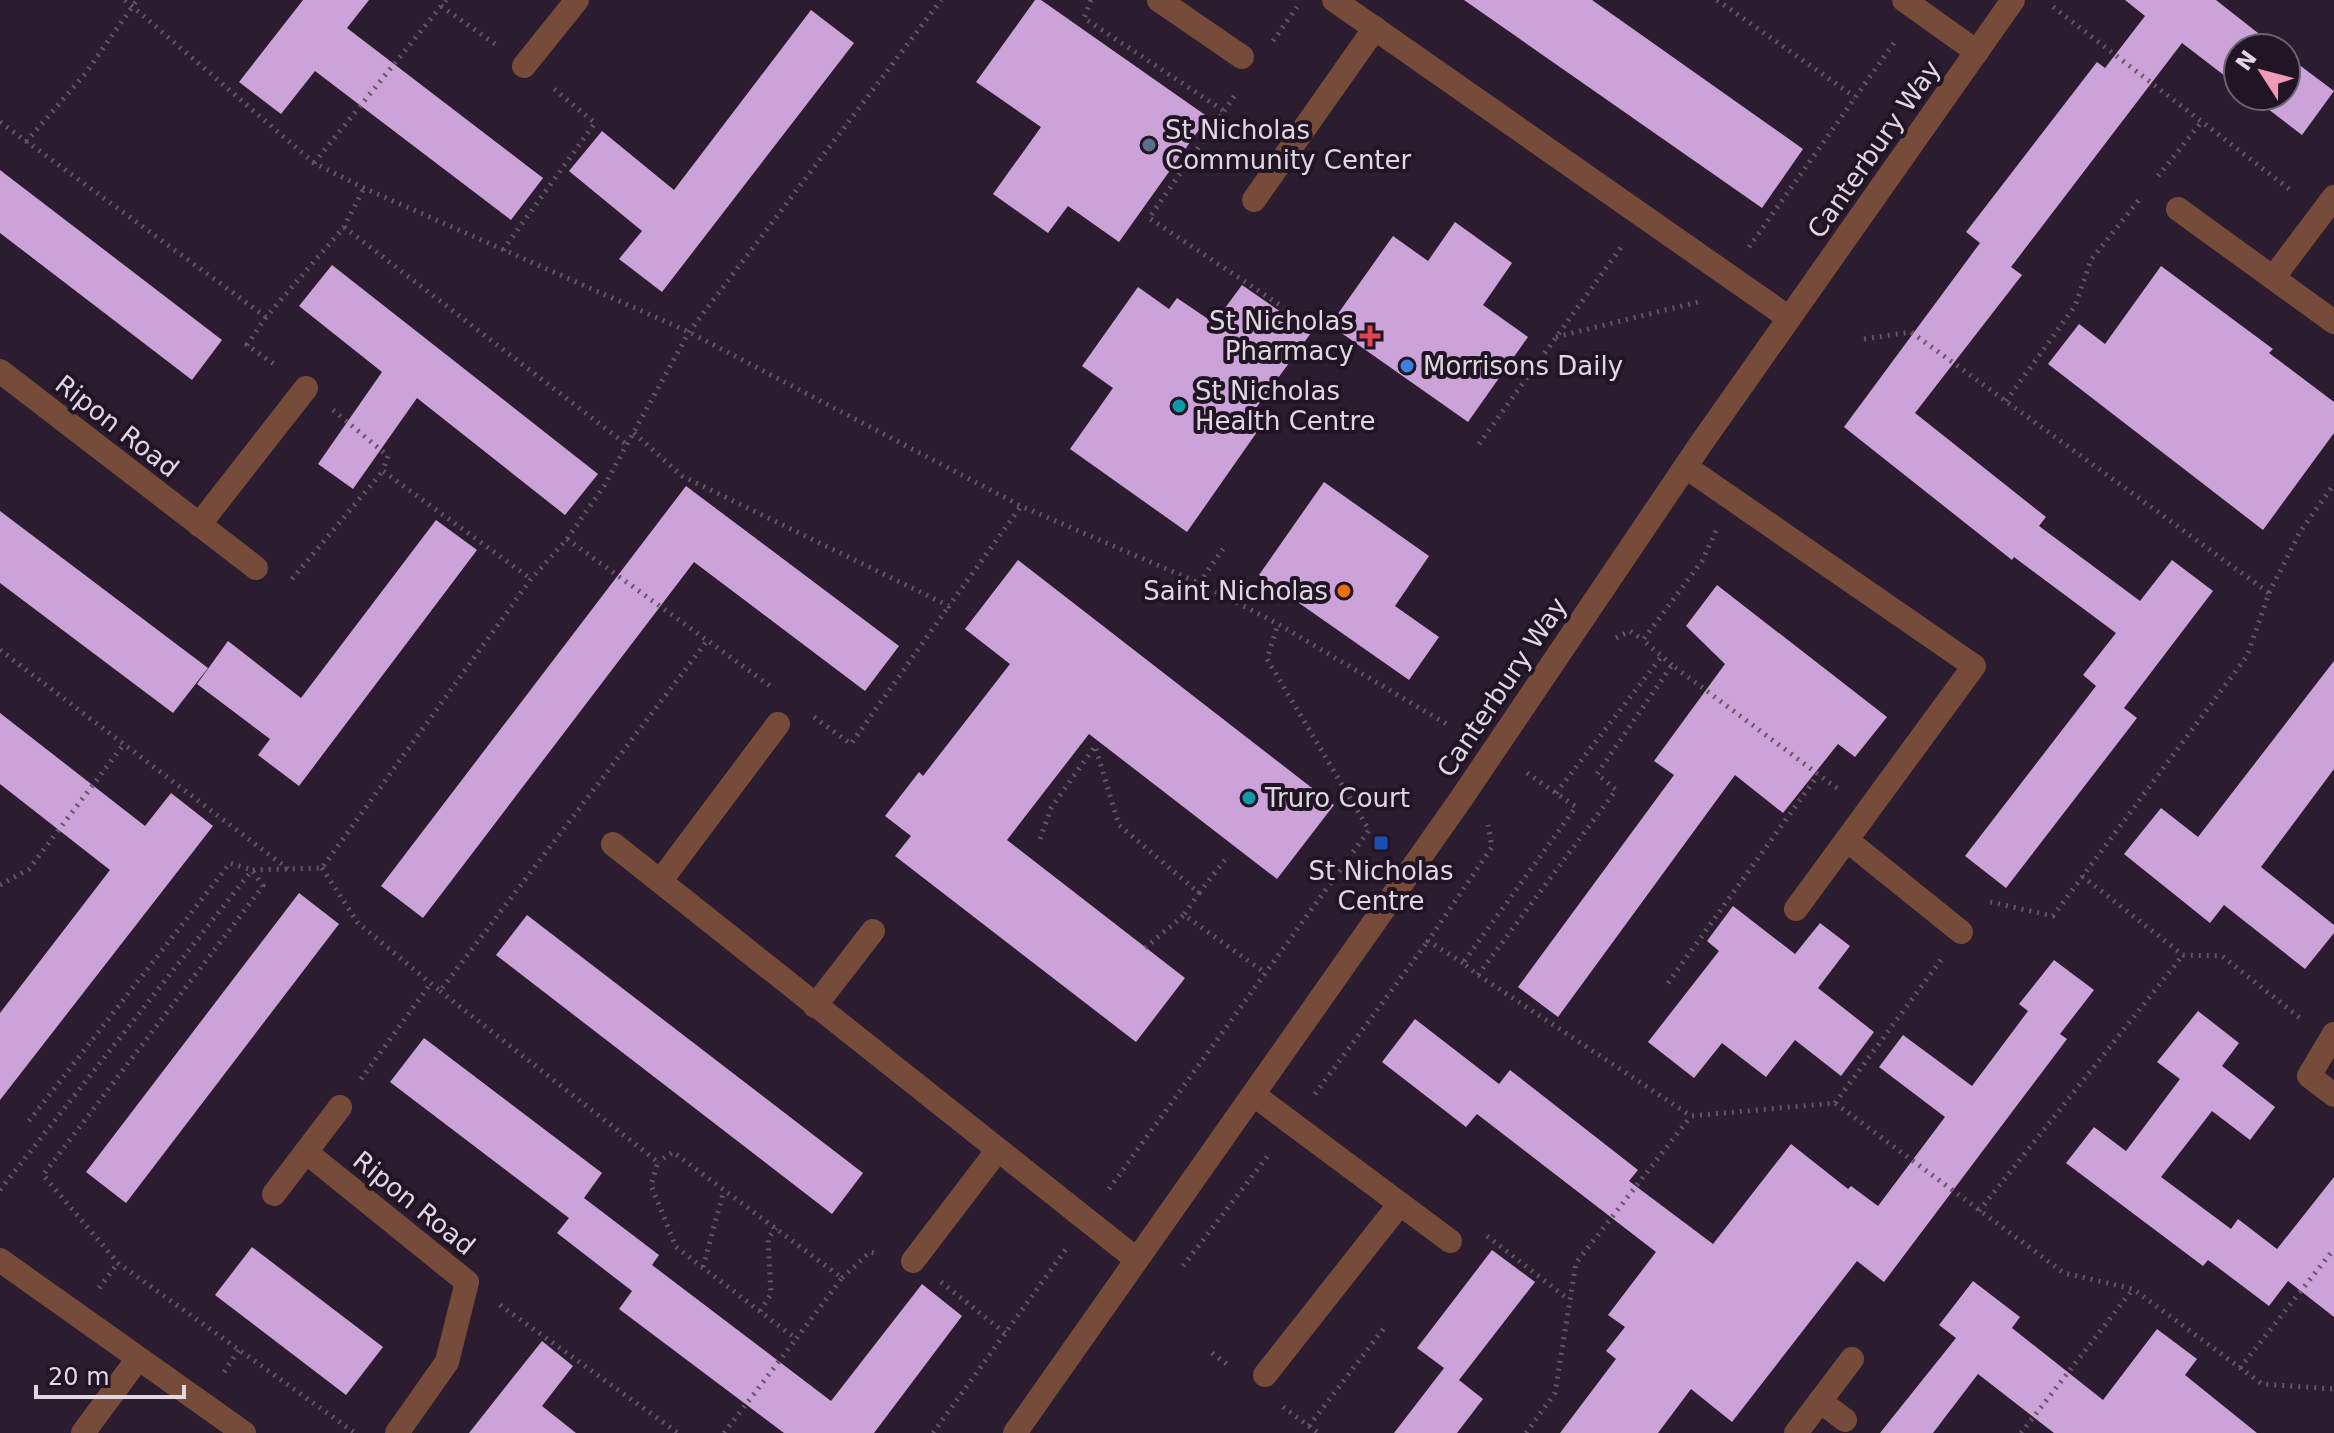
<svg xmlns="http://www.w3.org/2000/svg" width="2334" height="1433" viewBox="0 0 2334 1433" font-family="'DejaVu Sans',sans-serif">
<style>
.building{fill:#cca3d9}
.lines{fill:none;stroke-linecap:round;stroke-linejoin:round}
.path{stroke:#635667;stroke-width:5;stroke-dasharray:2 6;stroke-linecap:butt}
.minor{stroke:#774b39;stroke-width:24}
.service-dot{fill:#5c6f8a;stroke:#211425;stroke-width:3}
.health-dot{fill:#e0444e;stroke:#211425;stroke-width:3}
.shop-dot{fill:#3f7fe0;stroke:#211425;stroke-width:3}
.culture-dot{fill:#0f9aa8;stroke:#211425;stroke-width:3}
.food-dot{fill:#e8710a;stroke:#211425;stroke-width:3}
.transit-dot{fill:#1a4fb4;stroke:#211425;stroke-width:3}
.labels{text-anchor:middle;dominant-baseline:central;stroke-width:8;stroke-linejoin:round;paint-order:stroke}
.poi-label{font-size:26px;fill:#e0d7e3;stroke:#211425;text-anchor:start}
.street-label{font-size:26px;fill:#e0d7e3;stroke:#211425}
</style>
<rect width="100%" height="100%" fill="#2b1d2f"/>
<!-- building -->
<g class="building">
<path d="M303 0H369L347 28 543 178 511 220 315 71 281 114 239 82Z"/>
<path d="M1035 0H1041L1208 117 1119 242 1068 206 1048 233 993 194 1041 127 976 82Z"/>
<path d="M1464 0H1592L1803 149 1762 208Z"/>
<path d="M2125 0H2216L2277 48H2238V86L2182 43 2011 267 2022 275 1915 413 2046 517 2039 526 2140 601 2172 560 2213 591 2124 708 2137 718 2006 888 1965 856 2096 686 2083 675 2116 633 2014 557 2012 560 1844 427 1980 243 1966 232 2097 62 2105 68 2145 16Z"/>
<path d="M811 10 854 43 662 292 619 259 642 231 569 171 602 131 674 190Z"/>
<path d="M2286 55 2334 91 2302 135 2251 96H2286Z"/>
<path d="M0 170 222 340 192 380 0 233Z"/>
<path d="M1455 222 1512 263 1483 305 1528 337 1468 422 1330 325 1393 236 1428 261Z"/>
<path d="M332 265 598 474 565 515 417 398 353 489 318 464 382 372 299 306Z"/>
<path d="M2161 266 2273 349 2269 353 2334 402V433L2263 530 2048 364 2079 324 2105 344Z"/>
<path d="M1242 285 1311 333 1245 423 1257 432 1187 532 1070 449 1113 388 1082 366 1138 287 1169 309 1177 298 1214 323Z"/>
<path d="M1324 482 1429 556 1395 606 1439 637 1409 680 1259 575Z"/>
<path d="M686 486 899 646 865 691 694 562 423 918 381 886Z"/>
<path d="M0 511 208 668 173 713 0 583Z"/>
<path d="M436 520 477 550 299 786 258 755 270 739 197 684 228 641 301 698Z"/>
<path d="M1018 560 1334 805 1277 879 1089 734 1007 840 1185 978 1136 1042 895 856 911 836 885 816 919 772 923 776 1010 664 965 629Z"/>
<path d="M1717 585 1887 717 1855 757 1838 744 1783 813 1735 775 1558 1017 1518 987 1674 775 1654 761 1725 664 1686 626Z"/>
<path d="M2334 661V769L2261 867 2334 925V933L2305 969 2224 905 2210 923 2124 854 2161 808 2198 837Z"/>
<path d="M0 713 145 826 171 793 213 826 0 1100V1013L110 870 0 784Z"/>
<path d="M299 893 339 924 126 1203 86 1172Z"/>
<path d="M1733 906 1795 954 1820 923 1850 946 1818 988 1874 1032 1841 1076 1795 1040 1766 1077 1722 1043 1694 1078 1648 1042 1719 951 1707 941Z"/>
<path d="M527 915 863 1173 832 1214 496 955Z"/>
<path d="M2054 960 2094 990 2060 1034 2067 1039 1884 1282 1857 1261 1732 1422 1691 1389 1658 1433H1560L1616 1359 1606 1351 1625 1327 1608 1315 1656 1252 1477 1114 1466 1127 1382 1062 1415 1019 1499 1084 1510 1070 1638 1170 1629 1181 1713 1244 1791 1144 1848 1189 1851 1186 1878 1206 1945 1117 1879 1067 1903 1035 1972 1086 2028 1011 2019 1004Z"/>
<path d="M2198 1011 2239 1043 2222 1066 2275 1107 2250 1140 2212 1111 2161 1177 2231 1229 2238 1219 2277 1249 2334 1177V1317L2288 1281 2269 1306 2208 1260 2203 1266 2066 1163 2094 1127 2126 1151 2180 1079 2157 1062Z"/>
<path d="M424 1038 602 1173 584 1198 659 1255 652 1265 831 1401 922 1284 962 1316 874 1433H784L619 1309 632 1291 557 1233 569 1218 390 1082Z"/>
<path d="M252 1247 383 1347 346 1395 215 1295Z"/>
<path d="M1492 1250 1535 1282 1459 1380 1483 1399 1457 1433H1394L1444 1368 1417 1348Z"/>
<path d="M1973 1281 2020 1317 2012 1328 2103 1400 2157 1329 2197 1359 2185 1375 2257 1433H2054L1978 1374 1933 1433H1880L1956 1338 1939 1325Z"/>
<path d="M542 1341 573 1366 542 1406 576 1433H469Z"/>
</g>
<g class="lines">
<!-- path -->
<g class="path">
<path d="M125 0 314 163 364 188 689 332 1021 506 1199 583 1278 624 1450 726"/>
<path d="M1091 0 1084 18 1224 111 1149 218 1313 327"/>
<path d="M1717 0 1855 97"/>
<path d="M441 6 495 44"/>
<path d="M2053 7 2293 192"/>
<path d="M1273 41 1297 7"/>
<path d="M1224 111 1237 92"/>
<path d="M0 122 266 317 344 227 364 188"/>
<path d="M26 142 85 74 137 0"/>
<path d="M314 163 446 0"/>
<path d="M2158 176 2200 124"/>
<path d="M344 227 627 445"/>
<path d="M1749 247 1896 40"/>
<path d="M503 250 595 123 554 89"/>
<path d="M266 317 247 345 278 367"/>
<path d="M1556 337 1698 302"/>
<path d="M1864 339 1911 332 2269 593 2247 656 2053 916 1986 901"/>
<path d="M2006 401 2075 306 2091 260 2142 196"/>
<path d="M333 410 388 456 383 471 531 579"/>
<path d="M634 433 682 476 949 606 1021 506"/>
<path d="M1479 444 1622 246"/>
<path d="M567 539 773 688"/>
<path d="M292 579 383 471"/>
<path d="M1199 583 1223 549"/>
<path d="M2269 593 2300 532 2334 484"/>
<path d="M1616 638 1630 631 1643 640"/>
<path d="M0 650 288 869"/>
<path d="M1672 665 1643 640 1702 561 1716 531"/>
<path d="M814 717 851 744 949 606"/>
<path d="M1527 773 1576 807 1463 963 1478 975 1691 1116 1835 1103 2064 1273 2133 1289 2262 1384 2334 1389"/>
<path d="M1556 793 1662 656"/>
<path d="M1040 839 1051 808 1095 746 1119 825 1199 893 1184 915 1264 972"/>
<path d="M322 868 358 923 440 991 707 641"/>
<path d="M2082 876 2183 955 2222 956 2300 1018"/>
<path d="M0 885 29 869 124 744"/>
<path d="M1199 893 1228 856"/>
<path d="M1145 948 1184 915"/>
<path d="M1463 963 1428 941 1492 847 1488 825"/>
<path d="M1478 975 1616 790 1597 774 1672 665 1838 789"/>
<path d="M1668 983 1818 775"/>
<path d="M440 991 658 1162 651 1185 676 1247 796 1339 842 1278 673 1152 658 1162"/>
<path d="M361 1079 431 983"/>
<path d="M1315 1094 1428 941"/>
<path d="M1835 1103 1941 960"/>
<path d="M29 1121 230 863 252 870 263 886 43 1175 118 1263 355 1433"/>
<path d="M1109 1189 1369 830 1267 659 1278 624"/>
<path d="M0 1190 252 870 322 868 531 579 567 539 604 486 689 332 941 0"/>
<path d="M1979 1211 2183 955"/>
<path d="M1487 1236 1568 1299"/>
<path d="M1183 1266 1270 1153"/>
<path d="M703 1267 724 1190"/>
<path d="M842 1278 870 1252 879 1254"/>
<path d="M941 1282 1005 1333"/>
<path d="M99 1288 118 1263"/>
<path d="M500 1305 678 1433"/>
<path d="M760 1311 771 1294 768 1238 776 1228"/>
<path d="M1212 1353 1231 1367"/>
<path d="M2240 1368 2334 1249"/>
<path d="M224 1372 239 1350"/>
<path d="M1283 1407 1318 1433"/>
<path d="M1309 1426 1384 1328"/>
<path d="M724 1433 796 1339"/>
<path d="M933 1433 1066 1249"/>
<path d="M1526 1433 1555 1393 1576 1263 1691 1116"/>
<path d="M2021 1433 2133 1289"/>
</g>
<!-- minor -->
<g class="minor">
<path d="M1159 0 1242 57"/>
<path d="M1334 0 1789 318"/>
<path d="M1904 0 1977 52"/>
<path d="M524 66 577 0"/>
<path d="M1254 200 1375 28"/>
<path d="M2178 209 2334 322"/>
<path d="M2273 278 2334 197"/>
<path d="M0 371 256 568"/>
<path d="M1686 467 1974 666 1796 909"/>
<path d="M199 525 306 388"/>
<path d="M1848 841 1961 932"/>
<path d="M613 844 1136 1259"/>
<path d="M662 879 778 724"/>
<path d="M815 1006 873 931"/>
<path d="M2334 1034 2309 1076 2334 1095"/>
<path d="M1254 1095 1450 1241"/>
<path d="M306 1152 467 1282 447 1362 397 1433"/>
<path d="M274 1194 340 1107"/>
<path d="M0 1260 244 1433"/>
<path d="M913 1261 997 1151"/>
<path d="M1265 1375 1399 1205"/>
<path d="M1820 1401 1845 1420"/>
<path d="M83 1433 137 1360"/>
<path d="M1015 1433 1461 799 1700 445 2013 0"/>
<path d="M1796 1433 1852 1359"/>
</g>
</g>
<!-- markers -->
<circle class="service-dot" cx="1149" cy="145" r="8"/>
<path class="health-dot" d="M1366 324h8v8h8v8h-8v8h-8v-8h-8v-8h8z"/>
<circle class="shop-dot" cx="1407" cy="366" r="8"/>
<g class="culture-dot">
<circle cx="1179" cy="406" r="8"/>
<circle cx="1249" cy="798" r="8"/>
</g>
<circle class="food-dot" cx="1344" cy="591" r="8"/>
<rect class="transit-dot" x="1373" y="835" width="16" height="16" rx="4"/>
<g class="labels">
<!-- poi labels -->
<g class="poi-label">
<text x="1165" y="130">St Nicholas<tspan x="1165" dy="30">Community Center</tspan></text>
<text x="1354" y="321" text-anchor="end">St Nicholas<tspan x="1354" dy="30">Pharmacy</tspan></text>
<text x="1423" y="366">Morrisons Daily</text>
<text x="1195" y="391">St Nicholas<tspan x="1195" dy="30">Health Centre</tspan></text>
<text x="1328" y="591" text-anchor="end">Saint Nicholas</text>
<text x="1265" y="798">Truro Court</text>
<text x="1381" y="871" text-anchor="middle">St Nicholas<tspan x="1381" dy="30">Centre</tspan></text>
</g>
<!-- street labels -->
<g class="street-label">
<text transform="translate(1874 149) rotate(-55)">Canterbury Way</text>
<text transform="translate(117 426) rotate(38)">Ripon Road</text>
<text transform="translate(1502 687) rotate(-56)">Canterbury Way</text>
<text transform="translate(414 1203) rotate(39)">Ripon Road</text>
</g>
</g>
<!-- north arrow -->
<g transform="translate(2262 72) rotate(306)"><circle r="38" fill="#211425" stroke="#6d6271" stroke-width="2"/>
<path d="M0-6L14 30L0 20L-14 30Z" fill="#f09ab6"/>
<text y="-12" font-size="22" font-weight="bold" text-anchor="middle" fill="#e0d7e3">N</text>
</g>
<!-- scale -->
<path d="M36 1385v12h148v-12" fill="none" stroke="#e0d7e3" stroke-width="4"/>
<text x="48" y="1385" font-size="24" fill="#e0d7e3" stroke="#211425" stroke-width="6" paint-order="stroke">20 m</text>
</svg>
